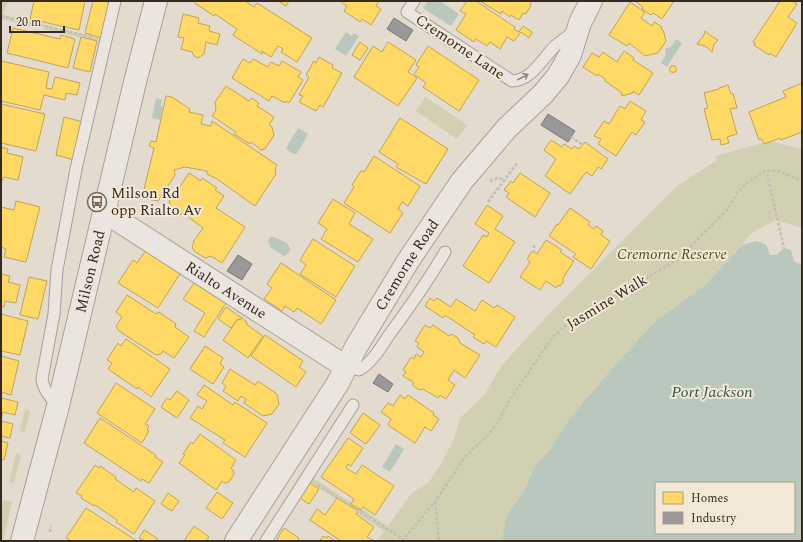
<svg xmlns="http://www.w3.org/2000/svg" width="803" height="542" viewBox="0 0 803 542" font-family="Spectral,serif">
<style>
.green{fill:#d2d0b2}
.water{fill:#b9c7bd;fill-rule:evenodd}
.homes{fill:#ffd966;stroke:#c2a451}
.industry{fill:#999;stroke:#7b7775}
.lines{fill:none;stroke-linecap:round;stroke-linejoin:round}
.lane-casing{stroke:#a7a097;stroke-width:13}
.street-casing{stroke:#a7a097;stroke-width:24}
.path{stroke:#c3bdb6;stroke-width:2.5;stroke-dasharray:3 2;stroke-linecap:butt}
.lane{stroke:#eae6df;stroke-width:11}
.street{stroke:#eae6df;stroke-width:22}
.oneway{stroke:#908880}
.labels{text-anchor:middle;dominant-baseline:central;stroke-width:4;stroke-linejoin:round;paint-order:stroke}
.street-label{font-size:15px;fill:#352920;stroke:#f2e8d5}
.poi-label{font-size:15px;fill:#352920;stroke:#f2e8d5;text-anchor:start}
.park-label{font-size:15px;font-style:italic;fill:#495028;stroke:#f2e8d5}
.water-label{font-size:16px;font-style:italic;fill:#30544f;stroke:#f2e8d5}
</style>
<rect width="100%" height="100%" fill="#e2dbce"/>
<!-- green -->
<g class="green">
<path d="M1 1H8L3 15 100 38 99 42 1 19Z"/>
<path d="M425 97 467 125 457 139 416 111Z"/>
<path d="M770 141 802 149V228L776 220 753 232 704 286 656 321 615 365 570 418 548 452 534 467 525 489 506 517 502 541H377L384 531 310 482 313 478 388 526 411 494 429 482 441 464 454 439 460 418 485 394 502 365 547 316 676 187 717 160 715 156Z"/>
<path d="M25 409 30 411 25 432 20 431Z"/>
<path d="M16 453 21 455 14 483 9 482Z"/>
<path d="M3 500 12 502 3 541H1V509Z"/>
</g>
<!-- water -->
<g class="water">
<path d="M428 1H440L459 14 451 26 423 8Z"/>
<path d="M346 32 352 36 354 33 359 36 346 56 335 49Z"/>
<path d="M676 39 682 43 667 67 661 63 666 55 665 51 666 48 671 47Z"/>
<path d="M156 98 162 100 161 106H163L160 120 152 118Z"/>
<path d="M298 128 308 134 297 154 291 153 286 148Z"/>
<path d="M271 236 287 243 290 248 289 253 284 256 270 247 268 240Z"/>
<path d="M757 241 766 245 770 255H776L784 248 791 250 794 261 802 265V541H502L506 517 525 489 534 467 548 452 570 418 615 365 656 321 704 286 742 245ZM656 483H794V533H656Z"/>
<path d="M396 444 404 449 390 472 382 467Z"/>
</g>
<!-- homes -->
<g class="homes">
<path d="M34 1H85L79 30 30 19Z"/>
<path d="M93 1 110 2 101 38 85 33Z"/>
<path d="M196 1H245L254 7 257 3 312 38 297 62 281 52 283 49 278 46 271 57 262 51V54L233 35 237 29 215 14 214 16 195 3Z"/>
<path d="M278 1H289L286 6Z"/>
<path d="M340 1H379L376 6 381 9 371 25 362 19 360 22 344 11 347 6Z"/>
<path d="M467 1H476L515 27 514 29 519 32 523 26 532 32 529 38 521 32 514 41 507 37 500 49 490 42 487 46 476 39 474 42 456 30 466 14 460 11Z"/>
<path d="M480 1H532L530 4 531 5 526 14 523 13 519 20 511 15 510 17 502 11 501 14Z"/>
<path d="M635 1H674L662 19 653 13 651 15 642 9 643 7Z"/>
<path d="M780 1H792L797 4 788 17 797 23 776 57 770 53 769 55 754 45 755 43 753 42Z"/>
<path d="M630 2 645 12 641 18 652 26 654 22 662 27 661 29 663 30 666 41 658 53 645 56 629 43 627 46 609 35Z"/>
<path d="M183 14 199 18 198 23 210 26 209 31 220 34 217 45 206 42 204 54 198 58 194 56 192 52 181 49 184 38 178 37Z"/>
<path d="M13 28 60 39 61 35 75 39 68 68 7 53Z"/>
<path d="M705 31 711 36 718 40 714 44 712 52 705 46 697 44 704 35Z"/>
<path d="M81 37 97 41 90 72 73 68Z"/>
<path d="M360 42 368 48 360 60 352 55Z"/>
<path d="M388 42 416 60 408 72 417 78 398 106 354 77 373 46 382 52Z"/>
<path d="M428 46 479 80 459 111 423 87 426 83 414 74 419 67 416 65Z"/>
<path d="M624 51 634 58 633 60 653 73 639 95 633 91V93L622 96 621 92 605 81V79L598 74 597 76 583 67 592 53 599 57 603 52 617 62Z"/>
<path d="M319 57 333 65 332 68 342 73 323 107 320 105 316 111 299 102 303 96 299 95 309 77 306 75 314 61 316 63Z"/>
<path d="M243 59 250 63 253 59 268 67 271 62 279 66 282 61 301 72 298 77 303 80 289 103 286 101 285 103 272 96 269 101 232 78Z"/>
<path d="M1 61 49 72 46 88 52 89 55 77 80 83 77 95 66 93 65 100 44 95 40 110 1 101Z"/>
<circle cx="673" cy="69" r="3.5"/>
<path d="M802 83V132L781 140 780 138 764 144 762 139 759 140 749 112 786 97 783 91Z"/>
<path d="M728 85 731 94 733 93 737 108 730 109 737 134 727 137 729 143 721 145 720 139 712 140 704 109 708 108 704 93 719 89V88Z"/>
<path d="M226 86 249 101 252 98 259 103 257 106 274 117 269 125 272 127 274 135 265 149 261 150 251 142 250 144 234 134 236 132 212 116 216 110 215 102Z"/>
<path d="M166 96 172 97 190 109 189 112 203 115 201 124 211 126 212 121 277 165 275 168 276 174 255 206 217 179 207 174V171L185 167 174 170 175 175 158 201 142 198 154 148 149 146 151 141 156 142Z"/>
<path d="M630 101 646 111 641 120 645 122 636 135 632 132 616 156 598 144 601 139 594 136 604 121 609 124 620 106 625 109Z"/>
<path d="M1 104 45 114 36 151 1 143Z"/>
<path d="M64 117 83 122 74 160 56 155Z"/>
<path d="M400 118 448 149 426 184 396 167 398 164 379 152Z"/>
<path d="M551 140 562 147 564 144 572 149 574 146 579 149 585 142 608 159 601 169 598 167 592 176 586 172 570 194 545 176 556 159 544 150Z"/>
<path d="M1 147 8 149 7 153 23 157 18 180 4 177 2 181H1Z"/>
<path d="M374 156 420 186 408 206 402 202 398 209 403 213 390 233 344 203 354 187 352 185 361 171 364 172Z"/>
<path d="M189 173 201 181 202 178 217 188 215 190 224 196 216 208 245 227 222 263 211 256 205 258 194 251 192 246 194 243 193 242 203 228 183 213 180 215 171 208 169 200 175 192 177 191Z"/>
<path d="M520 173 550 193 535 217 506 197 509 193 504 190 511 181 513 183Z"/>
<path d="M333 199 355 213 349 224 373 239 358 262 321 239 327 229 318 223Z"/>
<path d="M16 201 40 207 26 262 4 257 6 249 1 247V207L14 210Z"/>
<path d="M487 205 503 216 495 229 515 242 489 283 463 266 483 235 487 237 489 233 475 224Z"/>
<path d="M570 208 590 222 588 225 594 229 596 226 603 231 601 235 610 241 591 269 573 257 576 254 549 236 557 224 558 225Z"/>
<path d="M313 239 355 266 336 297 300 274 306 265 300 260Z"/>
<path d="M546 240 562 250 560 252 574 261 563 278V282L561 285 557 286 556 288 546 281 540 290 520 277 530 262 527 259 532 251 537 254Z"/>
<path d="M146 250 181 272 158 308 118 283 133 260 137 263Z"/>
<path d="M281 263 336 300 321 324 297 308 294 312 285 306 282 311 264 299 272 288 267 284Z"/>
<path d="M1 274 10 276 8 282 20 285 16 303 5 301 4 307 1 306Z"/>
<path d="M29 277 47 281 38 319 20 315Z"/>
<path d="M194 283 226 303 204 337 194 331 205 313 183 299Z"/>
<path d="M127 295 156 314 159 312 176 324 175 327 189 337 174 358 163 351 161 354 156 355 119 331 116 326 122 317 116 312Z"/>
<path d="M430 298 434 301 437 298 451 307 456 299 475 311 482 300 494 308 497 305 515 317 496 347 486 341 484 344 473 337 475 335 445 315 443 318 425 306Z"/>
<path d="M226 307 242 318 240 320 238 319 231 328 218 319Z"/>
<path d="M1 314 28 321 20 355 1 351Z"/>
<path d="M242 318 247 322 246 324 263 336 248 358 223 340 238 319 240 320Z"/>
<path d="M425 325 430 328 433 325 449 336 452 334 458 338 460 343 480 355 465 378 454 370 448 380 455 385 446 399 440 395 438 398 423 389 420 390 413 386V382L403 376 406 372 403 370 411 357 414 359 416 354 421 357 424 352 417 347 419 343 415 341Z"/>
<path d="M265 335 303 361 299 367 306 372 296 387 251 356Z"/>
<path d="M126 339 170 369 151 397 138 387 137 389 108 369 112 363 107 360 118 343 121 346Z"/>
<path d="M205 346 223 358 220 364 224 367 213 384 190 369Z"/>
<path d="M1 356 19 361 11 395 1 392Z"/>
<path d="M230 369 255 385 258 381 277 394 279 404 272 414 263 416 244 403 246 399 241 396 238 401 223 391 226 386 222 383Z"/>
<path d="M116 383 155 409 145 424 149 426 147 430 149 431 142 443 97 413Z"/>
<path d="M204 385 233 405 235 402 267 423 245 457 223 443 225 440 190 418 198 406 202 409 207 401 197 395Z"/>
<path d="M177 391 189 400 177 418 161 407 167 398 170 400Z"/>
<path d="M400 395 405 399 408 395 434 413 433 415 439 419 431 431 425 427 415 443 388 425 391 419 381 412 388 403 393 406Z"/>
<path d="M1 398 18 402 15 415 3 412 1 419Z"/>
<path d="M363 413 380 425 366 444 350 433Z"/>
<path d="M100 418 156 455 155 457 163 462 149 483 142 479 141 481 84 443Z"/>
<path d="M1 421 13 424 10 438 1 436Z"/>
<path d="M200 434 236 460 231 468 233 470 234 474 229 482 224 483 222 481 216 490 179 463 185 455 183 454 191 442 193 444Z"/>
<path d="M348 438 363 448 351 466 348 464 346 468 356 474 362 465 394 486 375 515 363 507 361 510 351 504 354 499 321 477Z"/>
<path d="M1 441 8 443 4 460 1 459Z"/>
<path d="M95 465 99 468 100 466 116 477 115 479 134 492 136 488 155 501 134 534 116 522 117 520 95 505 94 506 81 498 82 496 76 493Z"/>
<path d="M310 483 319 489 309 504 300 498Z"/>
<path d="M217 492 233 503 222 519 206 508Z"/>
<path d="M168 493 179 501 172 511 161 504Z"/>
<path d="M337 498 358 511 356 514 374 527 367 537 373 540 372 541H341L310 520 317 509 325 515Z"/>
<path d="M86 508 137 541H71L66 538Z"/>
<path d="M194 526 209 537 206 541H184Z"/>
<path d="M284 528 299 538 297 541H276Z"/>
<path d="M144 530 158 539 157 541H145L139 538Z"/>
<path d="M323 536 327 538 328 536 335 541H320Z"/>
</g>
<!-- industry -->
<g class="industry">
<path d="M394 18 413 30 406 41 387 29Z"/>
<path d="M548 114 575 131 568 142 541 125Z"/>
<path d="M238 255 252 264 242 280 227 271Z"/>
<path d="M379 374 393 384 388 392 373 383Z"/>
</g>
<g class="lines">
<defs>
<g id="lane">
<path d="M414 1 407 12 512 81C532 80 542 59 555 46 562 40 569 36 575 30"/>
<path d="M346 367 359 370C372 363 381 347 389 335 409 308 428 281 445 252"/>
<path d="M58 406C51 398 43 390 42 379L54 314 57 270 76 169 115 1"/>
<path d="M266 541 353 405"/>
</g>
<g id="street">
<path id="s1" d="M105 212 346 367"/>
<path id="s2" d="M22 541 58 406 135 82 156 1"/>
<path id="s3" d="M236 541 338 383 356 347 408 261 462 181 507 128 543 94 558 76 570 55 580 23 591 1"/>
</g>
</defs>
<!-- lane casing -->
<use href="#lane" class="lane-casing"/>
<!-- street casing -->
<use href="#street" class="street-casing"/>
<!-- path -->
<g class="path">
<path d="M1 16 92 37"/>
<path d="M571 137 583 145"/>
<path d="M767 174 784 248"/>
<path d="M490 181 497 178 504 179"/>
<path d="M488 202 517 163"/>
<path d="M534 245V253"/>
<path d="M318 485 403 539"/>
<path d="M435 502 439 541"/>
<path d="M50 532 51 526"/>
<path d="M402 541 435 502 465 457 489 434 500 419 507 404 551 339 567 324 677 260 727 210 738 192 749 181 765 171H778L802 181"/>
</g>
<!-- lane -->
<use href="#lane" class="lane"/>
<!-- street -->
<use href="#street" class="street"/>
</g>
<!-- one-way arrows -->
<defs><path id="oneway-shaft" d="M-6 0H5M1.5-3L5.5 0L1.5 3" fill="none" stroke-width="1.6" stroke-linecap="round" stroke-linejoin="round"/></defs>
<use class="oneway" href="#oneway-shaft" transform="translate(523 77) rotate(-27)"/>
<!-- icons -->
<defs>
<symbol id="bus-ring" viewBox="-11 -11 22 22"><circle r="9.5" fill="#f2e8d5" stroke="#72675d" stroke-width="1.5"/><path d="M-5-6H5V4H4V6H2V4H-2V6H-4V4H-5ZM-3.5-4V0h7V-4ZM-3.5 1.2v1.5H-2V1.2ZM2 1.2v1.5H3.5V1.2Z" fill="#72675d"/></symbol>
</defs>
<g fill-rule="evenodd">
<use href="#bus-ring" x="86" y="191" width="22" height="22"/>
</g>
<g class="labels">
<!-- street labels -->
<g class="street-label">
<text transform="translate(460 47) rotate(34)">Cremorne Lane</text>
<text stroke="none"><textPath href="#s3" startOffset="325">Cremorne Road</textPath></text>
<text stroke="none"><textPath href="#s2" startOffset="278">Milson Road</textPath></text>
<text stroke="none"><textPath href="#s1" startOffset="144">Rialto Avenue</textPath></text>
<text transform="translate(607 302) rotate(-31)">Jasmine Walk</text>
</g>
<!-- poi labels -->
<g class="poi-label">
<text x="111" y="193">Milson Rd<tspan x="111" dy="17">opp Rialto Av</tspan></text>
</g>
<!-- park labels -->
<g class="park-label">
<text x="672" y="254">Cremorne Reserve</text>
</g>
<!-- water labels -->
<g class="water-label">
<text x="712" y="392">Port Jackson</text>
</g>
</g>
<!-- border -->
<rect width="803" height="542" fill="none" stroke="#352920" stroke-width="4"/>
<!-- legend -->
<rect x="655" y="482" width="140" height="52" fill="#f2e8d5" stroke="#a69c8d"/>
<rect x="663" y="492" width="20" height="12" fill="#ffd966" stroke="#a69c8d"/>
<text x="691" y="502" font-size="12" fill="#352920">Homes</text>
<rect x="663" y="512" width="20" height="12" fill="#999999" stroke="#a69c8d"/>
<text x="691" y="522" font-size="12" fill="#352920">Industry</text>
<!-- scale -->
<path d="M10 26v6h54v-6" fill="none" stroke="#352920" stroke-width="2"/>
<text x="16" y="26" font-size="12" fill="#352920" stroke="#f2e8d5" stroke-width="3" paint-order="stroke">20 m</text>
</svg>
